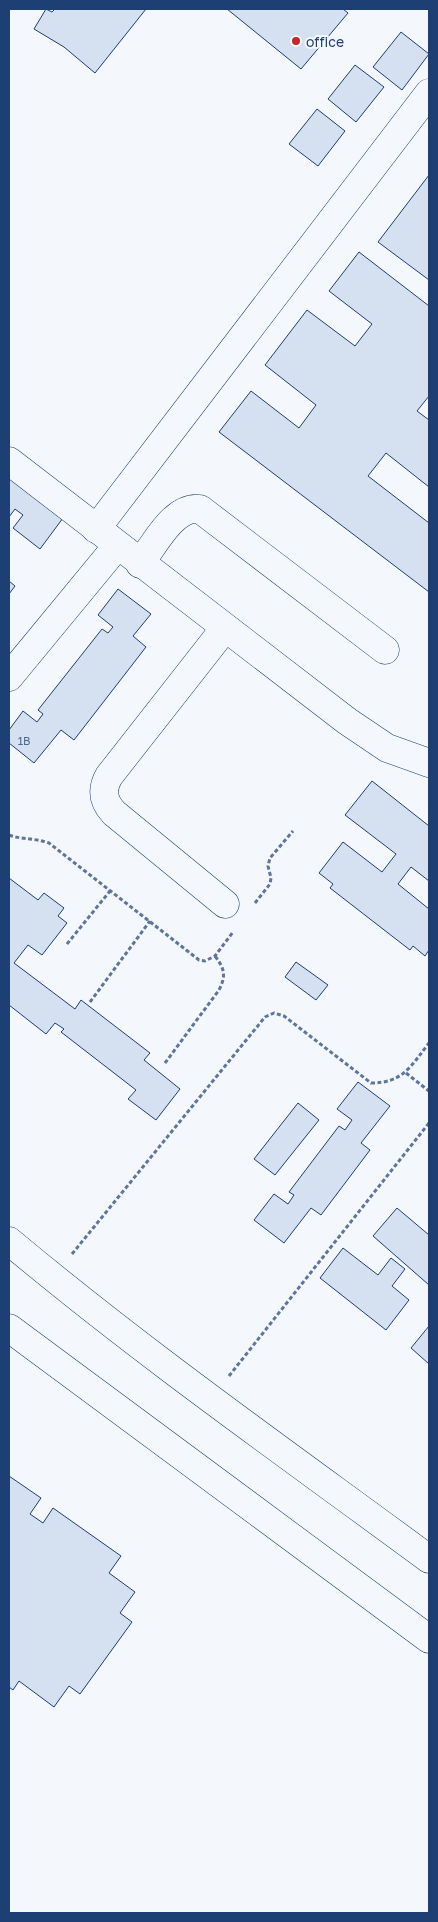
<svg xmlns="http://www.w3.org/2000/svg" width="438" height="1922" viewBox="0 0 438 1922" font-family="'Golos Text',sans-serif">
<style>
.building{fill:#d5e0f0;stroke:#1d3f73}
.lines{fill:none;stroke-linecap:round;stroke-linejoin:round}
.minor-casing{stroke:#1d3f73;stroke-width:29}
.path{stroke:#5e769c;stroke-width:3;stroke-dasharray:4 2.5;stroke-linecap:butt}
.minor{stroke:#f4f7fb;stroke-width:28}
.poi-dot{fill:#c62828;stroke:#f4f7fb;stroke-width:2}
.labels{text-anchor:middle;dominant-baseline:central;stroke-width:4;stroke-linejoin:round;paint-order:stroke}
.number-label{font-size:11px;fill:#4b6792}
.poi-label{font-size:14px;fill:#1d3f73;stroke:#f4f7fb;text-anchor:start}
</style>
<rect width="100%" height="100%" fill="#f4f7fb"/>
<!-- building -->
<g class="building">
<path d="M46 9 52 12 55 9H146L95 73 64 47 34 29Z"/>
<path d="M227 9H343L348 13 301 69Z"/>
<path d="M401 32 429 54 402 90 373 67Z"/>
<path d="M355 65 384 87 356 122 328 99Z"/>
<path d="M317 109 345 131 318 166 289 144Z"/>
<path d="M429 175V280L378 242Z"/>
<path d="M359 252 429 306V396L417 411 429 420V487L386 453 368 476 429 523V592L219 432 251 391 299 428 316 405 265 365 307 310 355 346 372 324 329 291Z"/>
<path d="M9 473 66 514 40 549 13 528 23 515 15 509 9 517Z"/>
<path d="M9 581 15 586 9 594Z"/>
<path d="M118 589 151 614 133 636 146 647 74 740 61 730 34 763 9 743V730L23 711 37 722 43 714 38 710 102 629 108 633 113 627 98 615Z"/>
<path d="M372 781 429 826V881L411 867 398 884 429 909V950L425 956 413 946 410 950 330 888 333 884 319 873 343 842 382 872 396 854 345 815Z"/>
<path d="M9 878 38 900 44 893 64 908 58 916 67 923 42 955 28 945 14 963 75 1009 81 1000 150 1053 144 1060 180 1089 156 1120 128 1099 136 1090 61 1032 64 1029 55 1023 46 1034 9 1005Z"/>
<path d="M296 962 328 985 316 1000 285 977Z"/>
<path d="M358 1082 390 1106 361 1143 370 1150 321 1215 311 1208 284 1243 254 1220 274 1194 288 1204 294 1195 289 1192 339 1126 345 1130 352 1120 337 1109Z"/>
<path d="M298 1103 319 1120 275 1175 254 1159Z"/>
<path d="M397 1208 429 1235V1285L373 1236Z"/>
<path d="M343 1248 378 1275 391 1258 405 1269 392 1286 409 1300 386 1330 320 1278Z"/>
<path d="M429 1326V1364L411 1348Z"/>
<path d="M9 1476 41 1498 30 1514 43 1523 53 1508 121 1556 109 1573 135 1592 120 1613 132 1622 80 1694 69 1686 54 1707 19 1681 13 1690 9 1687Z"/>
</g>
<g class="lines">
<defs>
<g id="minor">
<path d="M9 461 347 721 387 748 429 763"/>
<path d="M96 529 429 93"/>
<path d="M140 564C154 545 174 505 200 509L385 650"/>
<path d="M225 628 109 776C101 790 103 801 114 813L225 904"/>
<path d="M9 677 117 546"/>
<path d="M9 1241C144 1354 288 1455 429 1559"/>
<path d="M9 1328 429 1639"/>
</g>
</defs>
<!-- minor casing -->
<use href="#minor" class="minor-casing"/>
<!-- path -->
<g class="path">
<path d="M9 835C23 840 36 838 49 843L199 960 205 961 215 956 233 932"/>
<path d="M255 903 270 884 271 878 268 866 270 858 293 831"/>
<path d="M67 944 110 891"/>
<path d="M90 1002 150 921"/>
<path d="M165 1063 219 990C226 976 225 969 215 956"/>
<path d="M406 1073 429 1091"/>
<path d="M72 1254 265 1017 274 1013 284 1016 371 1083C403 1083 411 1066 429 1043"/>
<path d="M229 1376 429 1123"/>
</g>
<!-- minor -->
<use href="#minor" class="minor"/>
</g>
<!-- markers -->
<circle class="poi-dot" cx="296" cy="41" r="5"/>
<g class="labels">
<!-- number labels -->
<g class="number-label">
<text x="24" y="740">1B</text>
</g>
<!-- poi labels -->
<g class="poi-label">
<text x="306" y="41">office</text>
</g>
</g>
<!-- border -->
<rect width="438" height="1922" fill="none" stroke="#1d3f73" stroke-width="20"/>
</svg>
